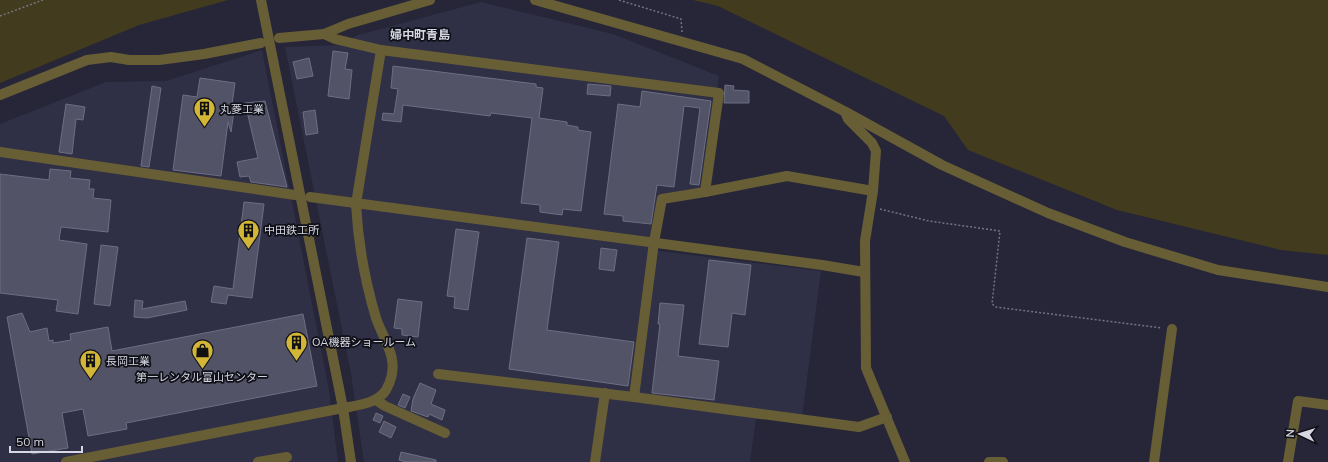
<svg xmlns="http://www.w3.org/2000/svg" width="1328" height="462" viewBox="0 0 1328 462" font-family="Mulish,'Noto Sans JP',sans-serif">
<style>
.built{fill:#2f2f46}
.green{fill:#433b1d}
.building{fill:#535367;stroke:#6e6e83}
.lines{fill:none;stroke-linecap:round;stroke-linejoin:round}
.path{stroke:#737383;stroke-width:1.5;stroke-dasharray:2 2;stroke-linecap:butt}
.minor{stroke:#685e36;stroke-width:10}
.labels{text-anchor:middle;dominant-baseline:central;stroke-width:3.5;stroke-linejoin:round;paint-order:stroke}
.poi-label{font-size:11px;fill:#d7d7e3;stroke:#101018;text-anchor:start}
.neighbourhood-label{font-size:12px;font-weight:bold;fill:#d7d7e3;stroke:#101018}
</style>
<rect width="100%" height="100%" fill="#262638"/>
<!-- built -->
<g class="built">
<path d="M481 2 613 34 719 76 702 188 661 197 651 250 821 271 802 417 757 411 750 462H364L351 374 285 47 337 45 358 35Z"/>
<path d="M262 50 329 390 338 462H0V124L106 82 166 81Z"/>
</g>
<!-- green -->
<g class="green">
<path d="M0 0H228L139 25 0 83Z"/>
<path d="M693 0H1328V255L1281 250 1117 210 968 150 944 116 718 6Z"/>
</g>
<!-- building -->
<g class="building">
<path d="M333 51 348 53 345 69 352 70 349 99 328 96Z"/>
<path d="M309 58 313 76 297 79 293 62Z"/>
<path d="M393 66 536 84V87L543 88 539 118 567 122V125L578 127V130L591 132 581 211 563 209 562 215 540 212V205L521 203 532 118 491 113 490 116 403 105 401 122 382 120 383 113 394 114 398 89 391 88Z"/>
<path d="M200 78 235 83 232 104H235L231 132 228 122 221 176 173 170 183 95 197 97Z"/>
<path d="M588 84 611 86 610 96 587 94Z"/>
<path d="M725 85 734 86 733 90 749 91V103H724Z"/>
<path d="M152 86 161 88 149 167 141 166Z"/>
<path d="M642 91 711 101 699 185 690 184 700 108 684 106 674 187 657 185 651 224 623 221V216L604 214 618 104 640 107Z"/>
<path d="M265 101 287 187 251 182 249 176 240 177 237 162 258 158 245 103Z"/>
<path d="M66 104 85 107 83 120 76 119 72 154 59 152Z"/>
<path d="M315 110 318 133 306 135 303 112Z"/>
<path d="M50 169 71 171 70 178 90 180 89 189H94L93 198 111 200 108 232 61 227 59 240 87 244 78 314 56 311 58 300 0 293V174L49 180Z"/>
<path d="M244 202 264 204 252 298 228 295 226 304 211 302 214 286 233 289Z"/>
<path d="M456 229 479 232 468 310 454 308 455 297 447 296Z"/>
<path d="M527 238 559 242 547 330 634 342 628 386 509 369Z"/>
<path d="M101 245 118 247 110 306 94 304Z"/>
<path d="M601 248 617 250 614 271 599 269Z"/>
<path d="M709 260 751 265 745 315 732 313 728 347 699 344Z"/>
<path d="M398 299 422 302 418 337 402 335V329L394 328Z"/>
<path d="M135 300 143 301 142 309 185 301 187 310 147 318 134 317Z"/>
<path d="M660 303 684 305 678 356 719 361 714 400 652 393 660 324H658Z"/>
<path d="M22 313 30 332 47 328 49 341 53 340V343L71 340 70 334 108 327 112 351 303 314 317 386 126 423 127 429 88 436 83 409 62 413 68 448 32 454 7 317Z"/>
<path d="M420 383 436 390 431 404 445 410 442 420 429 414 428 417 411 411 413 399Z"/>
<path d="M403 394 410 397 405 408 398 405Z"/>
<path d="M376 413 383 416 380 423 373 420Z"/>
<path d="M384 421 396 427 391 438 379 432Z"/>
<path d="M401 452 436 460V462H406L399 460Z"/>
</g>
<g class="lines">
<!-- path -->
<g class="path">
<path d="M619 0 681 19 682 32"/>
<path d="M0 16 43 0"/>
<path d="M880 209 929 221 1000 231 992 304 996 307 1162 328"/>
</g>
<!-- minor -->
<g class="minor">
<path d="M261 0 343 408 351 462"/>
<path d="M535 0 743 59 844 111 942 165 1048 213 1125 242 1218 270 1328 287"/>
<path d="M324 34 335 39 381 50 719 93 705 192 662 199 654 242 634 397"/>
<path d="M279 38 324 34 348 24 430 0"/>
<path d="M0 95 87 60 111 57 129 60H159L204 54 261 43"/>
<path d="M845 112 848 119 872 143 876 151 873 191 865 241 866 368 905 462"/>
<path d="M0 152 295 195"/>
<path d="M705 192 787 176 873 191"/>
<path d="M310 197 822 265 864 272"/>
<path d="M438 374 634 397 859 427 887 417"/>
<path d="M376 400 385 406 445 433"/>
<path d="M66 462 343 408C358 405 377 404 386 390 391 382 394 370 392 360 391 349 380 330 376 318 365 281 358 243 356 204L381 50"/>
<path d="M258 462 287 457"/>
<path d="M595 462 605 393"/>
<path d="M989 462H1003"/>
<path d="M1154 462 1172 329"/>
<path d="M1288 462 1298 401 1328 405"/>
</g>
</g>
<!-- icons -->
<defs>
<symbol id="building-pin" viewBox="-11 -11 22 30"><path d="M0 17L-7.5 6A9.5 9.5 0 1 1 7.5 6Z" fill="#d3b635" stroke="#101018"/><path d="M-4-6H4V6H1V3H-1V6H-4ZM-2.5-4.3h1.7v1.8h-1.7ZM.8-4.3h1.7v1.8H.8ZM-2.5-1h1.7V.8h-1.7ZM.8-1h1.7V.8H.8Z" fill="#111"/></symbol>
<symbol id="shop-pin" viewBox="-11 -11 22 30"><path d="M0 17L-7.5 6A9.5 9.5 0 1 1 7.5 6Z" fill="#d3b635" stroke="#101018"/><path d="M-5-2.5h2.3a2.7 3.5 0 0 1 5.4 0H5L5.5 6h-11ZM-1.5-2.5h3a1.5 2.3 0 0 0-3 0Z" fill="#111"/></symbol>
</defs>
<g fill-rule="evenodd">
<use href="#building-pin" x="192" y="96" width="25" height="34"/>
<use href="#building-pin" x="236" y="218" width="25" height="34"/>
<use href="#building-pin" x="284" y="330" width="25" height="34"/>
<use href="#shop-pin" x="190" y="338" width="25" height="34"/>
<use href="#building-pin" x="78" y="348" width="25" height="34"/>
</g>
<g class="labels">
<!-- poi labels -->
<g class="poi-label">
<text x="220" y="109">丸菱工業</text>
<text x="264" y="230">中田鉄工所</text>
<text x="312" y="342">OA機器ショールーム</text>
<text x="106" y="361">長岡工業</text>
<text x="202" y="377" text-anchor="middle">第一レンタル富山センター</text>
</g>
<!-- neighbourhood labels -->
<g class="neighbourhood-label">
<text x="420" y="34">婦中町青島</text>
</g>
</g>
<!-- north arrow -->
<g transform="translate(1300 434) rotate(274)" stroke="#101018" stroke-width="3" paint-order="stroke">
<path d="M0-3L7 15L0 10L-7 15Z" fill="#d7d7e3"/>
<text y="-6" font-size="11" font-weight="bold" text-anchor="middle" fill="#d7d7e3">N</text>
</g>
<!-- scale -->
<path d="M10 446v6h72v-6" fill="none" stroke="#d7d7e3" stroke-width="2"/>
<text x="16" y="446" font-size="12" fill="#d7d7e3" stroke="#101018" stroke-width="3" paint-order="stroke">50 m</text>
</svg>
